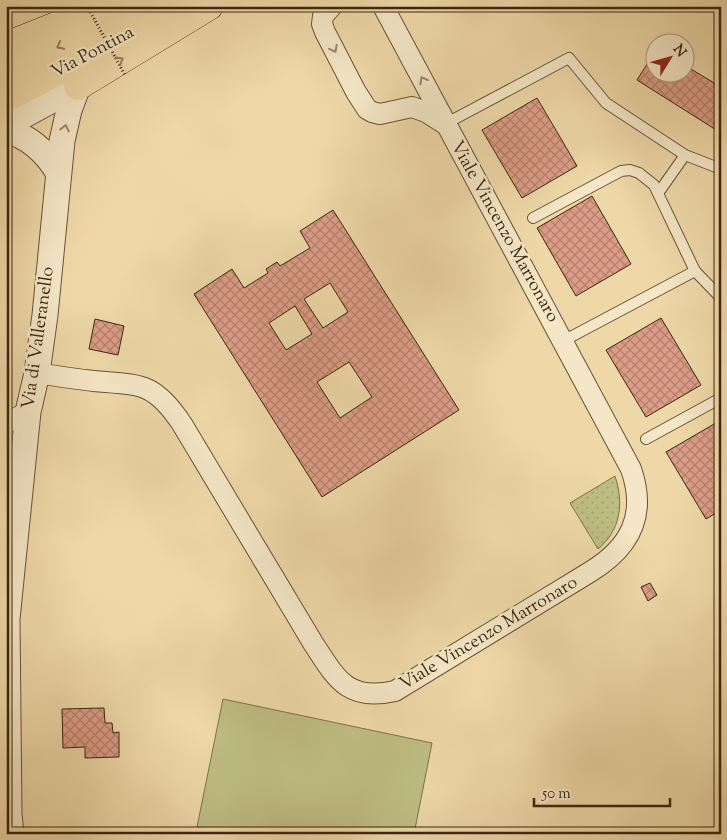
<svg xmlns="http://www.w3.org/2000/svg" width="727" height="840" viewBox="0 0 727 840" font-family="'Sorts Mill Goudy',serif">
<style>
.grass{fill:url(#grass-dots);stroke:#7d724a}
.park{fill:#bebd84;stroke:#7d724a}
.building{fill:url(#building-cross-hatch);stroke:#3c2610;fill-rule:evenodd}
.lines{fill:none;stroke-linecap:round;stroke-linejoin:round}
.service-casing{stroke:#685236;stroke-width:12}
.minor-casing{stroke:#685236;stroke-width:22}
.tertiary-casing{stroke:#685236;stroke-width:27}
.trunk-casing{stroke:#3c2610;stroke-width:29}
.service{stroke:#f4e6c6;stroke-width:10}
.minor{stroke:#f4e6c6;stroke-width:20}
.tertiary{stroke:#f4e6c6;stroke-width:25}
.trunk{stroke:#eed8a8;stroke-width:28}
.path-bridge{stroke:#3c2610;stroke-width:3;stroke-dasharray:1 2.5;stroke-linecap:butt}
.oneway{stroke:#957f5c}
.oneway2{stroke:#98866b}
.labels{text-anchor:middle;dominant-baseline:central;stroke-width:5;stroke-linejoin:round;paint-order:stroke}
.street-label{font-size:18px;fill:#3c2610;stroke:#f4e6c6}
</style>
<defs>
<pattern id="grass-dots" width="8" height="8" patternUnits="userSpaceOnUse" patternTransform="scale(1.25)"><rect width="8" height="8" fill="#bebd84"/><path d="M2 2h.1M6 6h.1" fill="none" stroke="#a4a271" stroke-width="1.8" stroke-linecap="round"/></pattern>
<pattern id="building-cross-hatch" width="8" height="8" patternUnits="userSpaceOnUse" patternTransform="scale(1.25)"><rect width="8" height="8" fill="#dc9d87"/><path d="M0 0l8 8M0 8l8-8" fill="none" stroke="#b4806d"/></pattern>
</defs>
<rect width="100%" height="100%" fill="#eed8a8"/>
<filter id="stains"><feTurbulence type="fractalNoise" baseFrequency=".004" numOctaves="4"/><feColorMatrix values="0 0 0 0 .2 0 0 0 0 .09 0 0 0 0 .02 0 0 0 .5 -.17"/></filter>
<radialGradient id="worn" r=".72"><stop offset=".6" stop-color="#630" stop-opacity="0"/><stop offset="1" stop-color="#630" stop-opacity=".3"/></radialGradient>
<!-- grass -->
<path class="grass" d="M615 476C624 503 621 530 598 549L570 503Z"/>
<!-- park -->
<path class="park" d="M223 699 432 743 414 834H230L197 827Z"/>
<!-- building -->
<g class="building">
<path d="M654 53V72H684V65L721 87V133L637 80Z"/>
<path d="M537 98 577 166 522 198 482 130Z"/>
<path d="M592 196 631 264 576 296 537 228Z"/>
<path d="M333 210 459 410 322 497 194 294 232 269 244 288 268 273 266 269 277 262 280 266 310 248 300 231ZM330 283 348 312 323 328 304 299ZM295 306 312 334 286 350 269 323ZM349 362 372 397 340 418 317 382Z"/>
<path d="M661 318 701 385 646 417 606 350Z"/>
<path d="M95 319 124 326 118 355 89 349Z"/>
<path d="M721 420V510L706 519 666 452Z"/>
<path d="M650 583 657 595 648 601 641 587Z"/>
<path d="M104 708 105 723H112L113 733 119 732V757L85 758V747L63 748 62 709Z"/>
</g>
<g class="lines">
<defs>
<g id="service">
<path d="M445 124 569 58 606 103 685 155 721 169"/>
<path d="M659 192 685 155"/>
<path d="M533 218 621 171 630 170 639 173 654 185 695 271"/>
<path d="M563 341 695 271 721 298"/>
<path d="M646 439 721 398"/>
</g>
<g id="minor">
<path d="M332 6 323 16 322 24 325 32 356 92 367 109 372 112 380 114 412 107 426 112 445 124"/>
<path d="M37 373C56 376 75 379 94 381 141 385 154 382 182 424L313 643C336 678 347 702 395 691L590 572C631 547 647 515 631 469L383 6"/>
<path d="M6 423 28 412"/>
</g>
<g id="tertiary">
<path d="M6 125 78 86"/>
<path d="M6 130C30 137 46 152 58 172"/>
<path d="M11 834 9 814 7 619 28 412 37 373 45 315 62 141 69 110 78 86"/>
</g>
<g id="trunk">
<path d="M6 46 89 13"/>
<path d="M6 73 134 6"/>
<path d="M78 86 209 6"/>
<path d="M6 98 180 6"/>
</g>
</defs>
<!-- service casing -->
<use href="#service" class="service-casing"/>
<!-- minor casing -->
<use href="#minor" class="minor-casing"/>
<!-- tertiary casing -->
<use href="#tertiary" class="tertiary-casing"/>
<!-- trunk casing -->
<use href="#trunk" class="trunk-casing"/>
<!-- service -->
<use href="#service" class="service"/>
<!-- minor -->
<use href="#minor" class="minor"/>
<!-- tertiary -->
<use href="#tertiary" class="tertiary"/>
<!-- trunk -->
<use href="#trunk" class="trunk"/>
<!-- path-bridge -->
<path class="path-bridge" d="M87 6 125 75"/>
</g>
<!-- one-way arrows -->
<defs><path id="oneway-chevron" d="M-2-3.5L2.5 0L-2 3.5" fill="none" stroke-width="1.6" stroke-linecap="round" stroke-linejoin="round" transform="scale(1.25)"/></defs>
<g class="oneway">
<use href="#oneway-chevron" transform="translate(60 46) rotate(152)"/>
<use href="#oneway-chevron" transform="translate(120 60) rotate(-31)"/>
</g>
<g class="oneway2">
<use href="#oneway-chevron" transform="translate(334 49) rotate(62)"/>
<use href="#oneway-chevron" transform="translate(423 80) rotate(-119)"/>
<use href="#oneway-chevron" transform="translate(65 128) rotate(-77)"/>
</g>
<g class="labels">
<!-- street labels -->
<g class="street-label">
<text transform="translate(93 53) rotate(-28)">Via Pontina</text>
<text transform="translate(504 232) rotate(61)">Viale Vincenzo Marronaro</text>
<text transform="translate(39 338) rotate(-82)">Via di Valleranello</text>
<text transform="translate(489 634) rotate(-31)">Viale Vincenzo Marronaro</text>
</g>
</g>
<!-- margin -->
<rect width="727" height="840" fill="none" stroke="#eed8a8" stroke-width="25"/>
<rect x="8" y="8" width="712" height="825" fill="none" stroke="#3c2610" stroke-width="2.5"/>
<rect x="12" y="12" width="702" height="815" fill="none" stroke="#3c2610"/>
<!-- north arrow -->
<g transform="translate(670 58) rotate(53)"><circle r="24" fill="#f4e6c6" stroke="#aa997d"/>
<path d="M0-4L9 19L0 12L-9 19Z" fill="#8f2418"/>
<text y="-8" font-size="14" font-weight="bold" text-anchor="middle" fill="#3c2610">N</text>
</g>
<!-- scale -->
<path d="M534 798v8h136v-8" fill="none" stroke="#3c2610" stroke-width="2.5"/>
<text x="542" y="798" font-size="15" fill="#3c2610" stroke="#f4e6c6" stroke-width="4" paint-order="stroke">50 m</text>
<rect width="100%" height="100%" filter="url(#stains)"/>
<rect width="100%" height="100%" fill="url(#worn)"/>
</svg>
